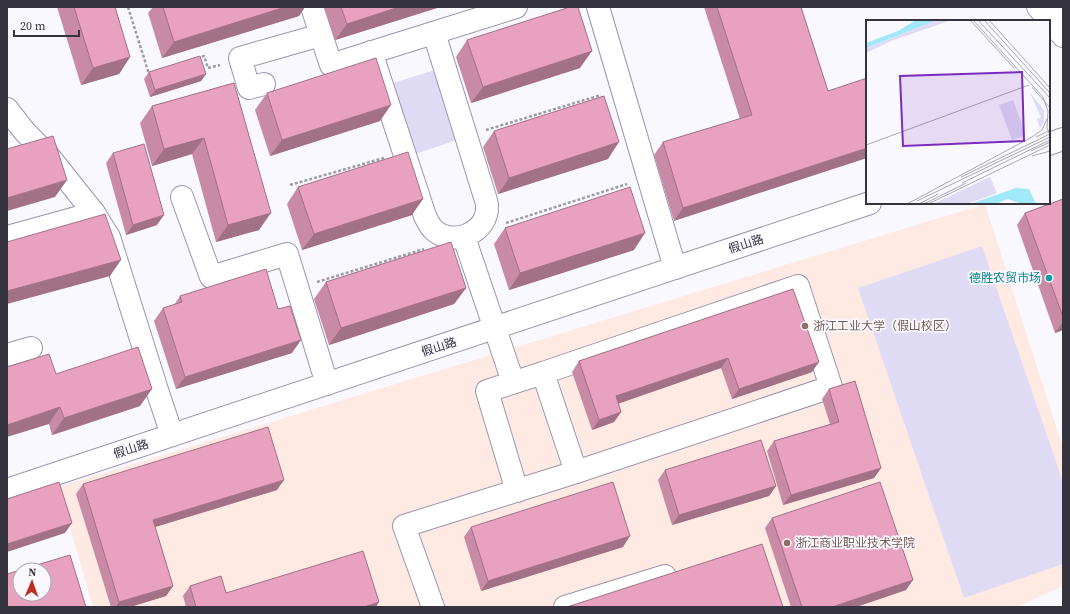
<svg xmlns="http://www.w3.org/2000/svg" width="1070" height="614" viewBox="0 0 1070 614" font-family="'Source Serif 4','Noto Sans SC',serif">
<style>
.education{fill:#feeae2}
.green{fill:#dfdbf5}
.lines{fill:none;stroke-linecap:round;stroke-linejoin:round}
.minor-casing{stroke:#9995af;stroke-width:24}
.major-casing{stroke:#9995af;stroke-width:24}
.highway-casing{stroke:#9995af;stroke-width:24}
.path{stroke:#9e9da5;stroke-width:2.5;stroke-dasharray:3 2;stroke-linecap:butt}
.minor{stroke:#fff;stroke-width:22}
.major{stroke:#fff;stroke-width:22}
.highway{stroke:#fff;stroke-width:22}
.wall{fill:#c88aa5}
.shaded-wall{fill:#a37186}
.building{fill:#e9a1c0;stroke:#a37186;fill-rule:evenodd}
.culture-dot{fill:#0f9aa8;stroke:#f9f8fe;stroke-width:1.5}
.education-dot{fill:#8d6e63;stroke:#f9f8fe;stroke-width:1.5}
.labels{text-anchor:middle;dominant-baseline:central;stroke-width:3.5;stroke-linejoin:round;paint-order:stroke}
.street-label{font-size:12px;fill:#34333e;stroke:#f9f8fe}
.culture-label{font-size:12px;fill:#0d838f;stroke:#f9f8fe;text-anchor:end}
.education-label{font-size:12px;fill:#785e54;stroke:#f9f8fe;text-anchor:start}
.inset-road{fill:none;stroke:#aaa9b1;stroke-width:1}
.view{fill:#7b2cbf;fill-opacity:0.15;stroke:#7b2cbf;stroke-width:2}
.inset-edge{fill:none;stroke:#34333e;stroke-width:2}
</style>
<rect width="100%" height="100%" fill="#f9f8fe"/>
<!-- education -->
<path class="education" d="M985 204 1063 448V586L1017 607H93L58 487Z"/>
<!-- green -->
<g class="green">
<path d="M438 69 460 139 412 155 390 84Z"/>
<path d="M982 246 1063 482V564L964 598 858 288Z"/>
</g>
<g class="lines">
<defs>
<g id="minor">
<path d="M312 7 331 65 516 7"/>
<path d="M598 7 675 268"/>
<path d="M371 52 425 216C428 222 430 227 435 231 455 247 488 232 487 206 487 203 486 200 485 197L434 33"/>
<path d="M264 84 249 88 240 58 321 35"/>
<path d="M7 109 25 132 47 154 94 213 109 237 157 390 172 435"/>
<path d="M1049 144 1063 139"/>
<path d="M182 197 211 277 287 254 327 384"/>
<path d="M7 237 94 213"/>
<path d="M464 237 513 382"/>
<path d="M7 355 31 348"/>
<path d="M7 490 870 203"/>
<path d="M517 491 487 391 543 373 576 472"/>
<path d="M433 607 404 526 576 472 831 387 798 286 543 373"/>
<path d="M565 607 665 576"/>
</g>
<path id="major" d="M1038 7 1063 36"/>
<path id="highway" d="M1061 7 1063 9"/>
</defs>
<!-- minor casing -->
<use href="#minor" class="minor-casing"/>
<!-- major casing -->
<use href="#major" class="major-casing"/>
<!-- highway casing -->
<use href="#highway" class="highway-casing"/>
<!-- path -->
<g class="path">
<path d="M128 7 149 74 151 73"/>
<path d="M197 58 204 56 208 68 220 65"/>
<path d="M486 130 601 95"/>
<path d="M290 185 384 158"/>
<path d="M506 223 627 184"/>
<path d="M317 282 424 249"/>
</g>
<!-- minor -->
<use href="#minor" class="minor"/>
<!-- major -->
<use href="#major" class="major"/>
<!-- highway -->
<use href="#highway" class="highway"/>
</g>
<!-- wall -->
<g class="wall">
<path d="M57 7H115L130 57 119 74 81 85Z"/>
<path d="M153 7H305L299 16 162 58 148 13Z"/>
<path d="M324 7H437V8L335 40Z"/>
<path d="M704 7H801L828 91 674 221 654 155 663 142 740 119Z"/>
<path d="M467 40 580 68 471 103 456 57Z"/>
<path d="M149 72 206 74 201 81 150 97 144 79Z"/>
<path d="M234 83 259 230 216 242 192 154 152 166 140 123 152 106Z"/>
<path d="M267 93 380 121 270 156 255 110Z"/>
<path d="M494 131 608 159 498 194 483 147Z"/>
<path d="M113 153 157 225 126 235 106 163Z"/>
<path d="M298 187 412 215 302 250 287 204Z"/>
<path d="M1063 199V330L1055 333 1017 225 1025 213Z"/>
<path d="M505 228 634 250 509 290 494 244Z"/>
<path d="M326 282 466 288 454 304 329 345 314 299Z"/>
<path d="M793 289 812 372 732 399 721 368 618 403 621 412 614 422 592 430 572 372 579 361Z"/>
<path d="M180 296 292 353 176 389 154 321 163 308 174 305Z"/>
<path d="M56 374 140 406 52 435 49 424Z"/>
<path d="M829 389 881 468 874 478 783 505 767 451 774 441 830 424 822 399Z"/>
<path d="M665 470 776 486 769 496 672 525 658 480Z"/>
<path d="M83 484 277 490 155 527 173 586 166 596 130 607H111L76 494Z"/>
<path d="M772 518 906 590 856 607H791L765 528Z"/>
<path d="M471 527 623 547 481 591 464 537Z"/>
<path d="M190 586 226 593 376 607H186L183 596Z"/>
</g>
<!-- shaded-wall -->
<g class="shaded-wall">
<path d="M285 7H305L299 16 162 58 174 42Z"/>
<path d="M399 7H437V8L335 40 347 24Z"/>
<path d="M592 51 580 68 471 103 483 87Z"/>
<path d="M130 57 119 74 81 85 93 68Z"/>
<path d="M206 74 201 81 150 97 155 90Z"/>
<path d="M391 105 380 121 270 156 282 140Z"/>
<path d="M204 138 192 154 152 166 164 149Z"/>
<path d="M619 142 608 159 498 194 509 178Z"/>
<path d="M867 148V158L674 221 683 208Z"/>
<path d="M67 180 55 197 7 211V198Z"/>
<path d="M423 199 412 215 302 250 314 234Z"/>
<path d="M271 213 259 230 216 242 228 225Z"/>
<path d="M164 215 157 225 126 235 133 225Z"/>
<path d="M645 233 634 250 509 290 520 273Z"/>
<path d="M121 260 110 276 7 304V291Z"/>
<path d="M466 288 454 304 329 345 341 328Z"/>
<path d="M1063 322V330L1055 333Z"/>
<path d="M301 340 292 353 176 389 185 377Z"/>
<path d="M728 358 721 368 609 407 616 396Z"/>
<path d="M819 362 812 372 732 399 739 389Z"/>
<path d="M152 389 140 406 52 435 64 418Z"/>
<path d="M60 407 49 424 7 437V425Z"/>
<path d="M621 412 614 422 592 430 599 420Z"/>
<path d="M881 468 874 478 783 505 791 495Z"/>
<path d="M284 480 277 490 145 530 153 520Z"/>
<path d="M776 486 769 496 672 525 679 515Z"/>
<path d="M72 523 65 533 7 552V544Z"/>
<path d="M630 536 623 547 481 591 488 581Z"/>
<path d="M913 580 906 590 856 607H832Z"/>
<path d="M173 586 166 596 130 607H116L119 602Z"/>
<path d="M379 602 376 607H364Z"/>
</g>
<!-- building -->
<g class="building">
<path d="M74 7H115L130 57 93 68Z"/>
<path d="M163 7H285L174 42Z"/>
<path d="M341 7H399L347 24Z"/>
<path d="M570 7H578L592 51 483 87 467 40Z"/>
<path d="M717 7H801L828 91 867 78V148L683 208 663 142 752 115Z"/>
<path d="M200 56 206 74 155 90 149 72Z"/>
<path d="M376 58 391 105 282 140 267 93Z"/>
<path d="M234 83 271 213 228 225 204 138 164 149 152 106Z"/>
<path d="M604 96 619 142 509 178 494 131Z"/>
<path d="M53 136 67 180 7 198V149Z"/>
<path d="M144 144 164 215 133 225 113 153Z"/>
<path d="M408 152 423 199 314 234 298 187Z"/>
<path d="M630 187 645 233 520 273 505 228Z"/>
<path d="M1063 199V317L1025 213Z"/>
<path d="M105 214 121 260 7 291V242Z"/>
<path d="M451 242 466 288 341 328 326 282Z"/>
<path d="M266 269 278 309 290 306 301 340 185 377 163 308 182 302 180 296Z"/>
<path d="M793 289 819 362 739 389 728 358 616 396 621 412 599 420 579 361Z"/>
<path d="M138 347 152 389 64 418 60 407 7 425V367L49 354 56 374Z"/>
<path d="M855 381 881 468 791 495 774 441 839 422 829 389Z"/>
<path d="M268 427 284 480 153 520 173 586 119 602 83 484Z"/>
<path d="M761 440 776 486 679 515 665 470Z"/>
<path d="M59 482 72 523 7 544V499Z"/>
<path d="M613 482 630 536 488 581 471 527Z"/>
<path d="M880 482 913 580 832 607H802L772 518Z"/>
<path d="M762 544 783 607H567Z"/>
<path d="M363 551 379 602 364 607H196L190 586 221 576 226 593Z"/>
<path d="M70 555 86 607H7V574ZM20 570H44V594H20Z"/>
</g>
<!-- markers -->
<circle class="culture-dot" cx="1049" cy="278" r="4"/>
<g class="education-dot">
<circle cx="805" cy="326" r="4"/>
<circle cx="787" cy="543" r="4"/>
</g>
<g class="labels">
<!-- street labels -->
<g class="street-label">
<text transform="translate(746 244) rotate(-18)">假山路</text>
<text transform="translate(439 347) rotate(-18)">假山路</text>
<text transform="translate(131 449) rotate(-18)">假山路</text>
</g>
<!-- culture labels -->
<g class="culture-label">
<text x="1041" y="278">德胜农贸市场</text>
</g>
<!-- education labels -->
<g class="education-label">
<text x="813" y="326">浙江工业大学（假山校区）</text>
<text x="795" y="543">浙江商业职业技术学院</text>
</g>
</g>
<!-- overview -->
<g transform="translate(866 20)">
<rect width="184" height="184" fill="#f9f8fe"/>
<path d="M71 0H86L25 21 0 33V28ZM164 73 178 90V102L174 108 171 99 175 97ZM147 80 160 115 146 120 133 85ZM124 157 131 173 101 184H67Z" fill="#dfdbf5"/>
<path d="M50 0H71L0 28V23L32 11ZM150 168 163 169 170 184H155L142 179 130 184H104Z" fill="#a1e9fa"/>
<path class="inset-road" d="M104 0 148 48M107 0 177 77 182 91 181 108 184 115M112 0 184 78M118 0 184 73M123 0 184 68M166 67 184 88M170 117 184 110M0 125 163 65M165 131 184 122M166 136 184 131M95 157 184 114M96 163 184 120M51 181 184 117M41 184 166 117 176 110 182 97M53 184 72 174M58 184 100 163M62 184 184 125"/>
<path class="view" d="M156 52 158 121 37 126 34 56Z"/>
<rect width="184" height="184" class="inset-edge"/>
</g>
<!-- border -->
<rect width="1070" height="614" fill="none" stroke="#34333e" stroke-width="16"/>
<!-- north arrow -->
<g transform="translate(32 582) rotate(2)"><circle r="19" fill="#f9f8fe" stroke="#aaa9b1"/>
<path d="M0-3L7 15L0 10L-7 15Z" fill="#bc2f20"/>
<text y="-6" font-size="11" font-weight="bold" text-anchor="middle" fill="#34333e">N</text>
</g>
<!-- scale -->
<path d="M14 30v6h65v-6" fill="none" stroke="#34333e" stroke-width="2"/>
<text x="20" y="30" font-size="12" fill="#34333e" stroke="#f9f8fe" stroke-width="3" paint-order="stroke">20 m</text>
</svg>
